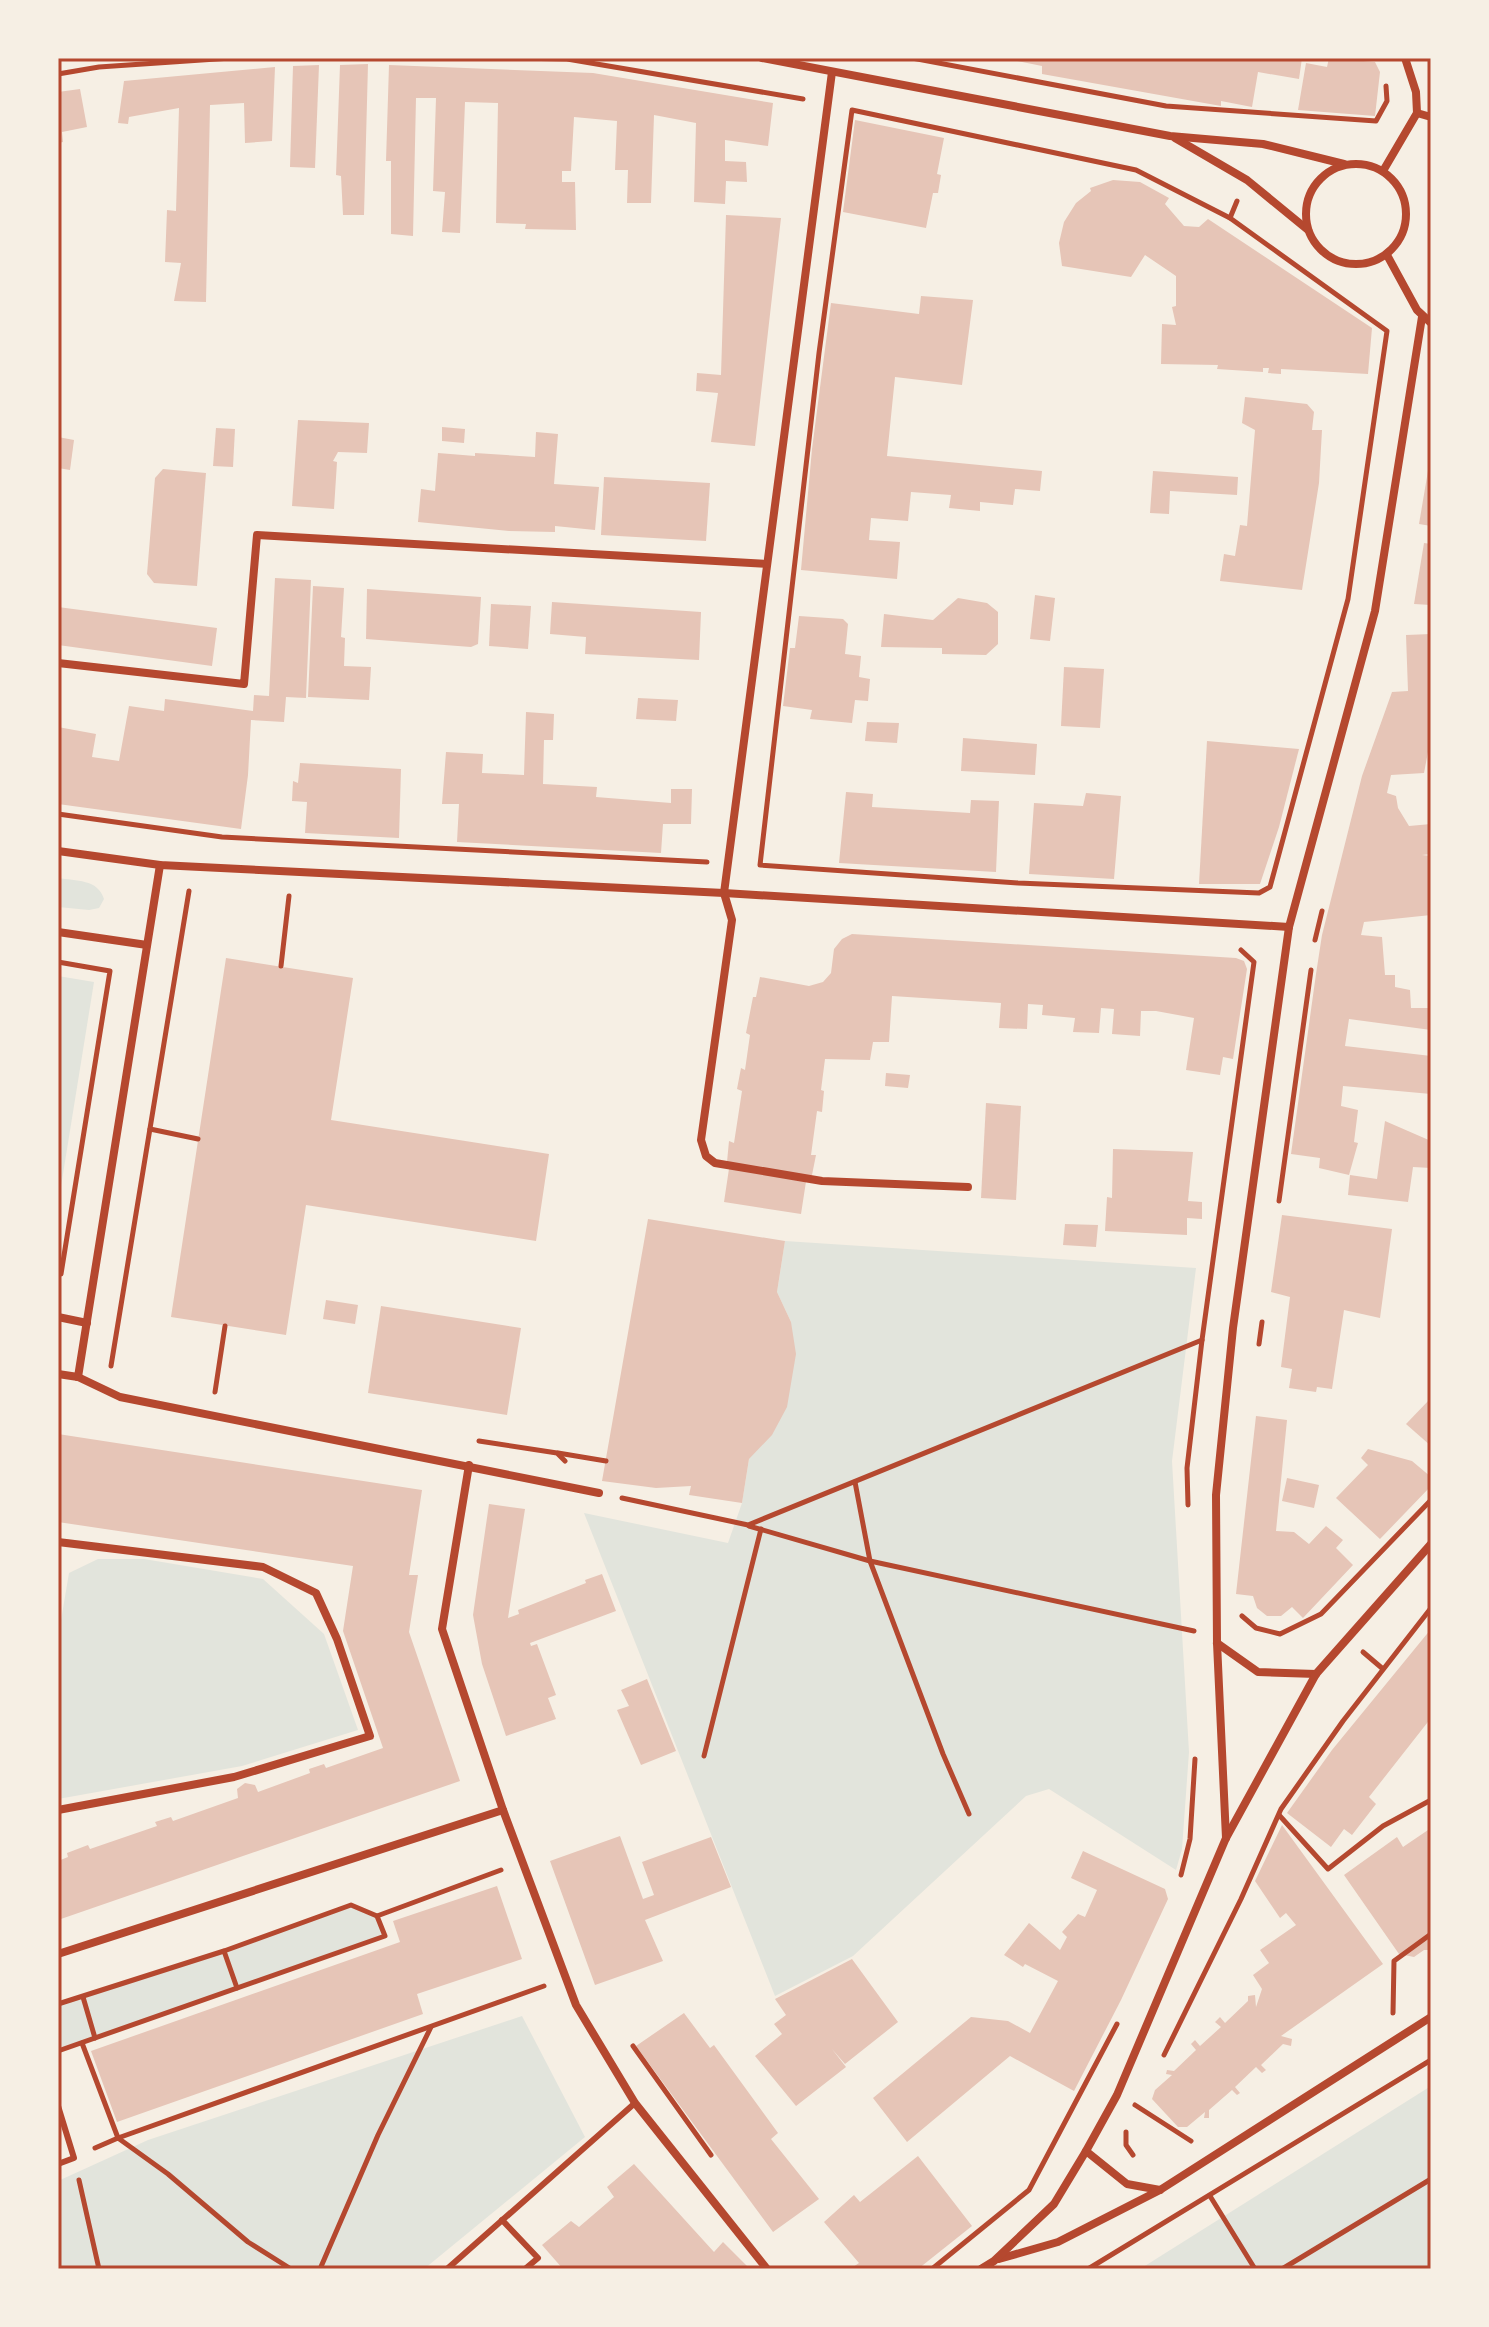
<svg xmlns="http://www.w3.org/2000/svg" width="1489" height="2327" viewBox="0 0 1489 2327" font-family="'Noto Serif',serif">
<style>
.green{fill:#e2e4dc}
.building{fill:#e6c5b7}
.lines{fill:none;stroke-linecap:round;stroke-linejoin:round}
.path{stroke:#b5482f;stroke-width:5}
.service{stroke:#b5482f;stroke-width:6}
.minor{stroke:#b5482f;stroke-width:8}
.neatline{fill:none;stroke:#b5482f;stroke-width:3}
</style>
<rect width="100%" height="100%" fill="#f6efe4"/>
<!-- green -->
<g class="green">
<path d="M58 878C76 881 98 879 104 899L99 908 89 910 58 907Z"/>
<path d="M58 976 94 982 58 1205Z"/>
<path d="M785 1241 1196 1268 1172 1461 1189 1752 1182 1849 1176 1870 1049 1789 1026 1796 853 1956 775 1996 584 1513 728 1543 742 1503 749 1459 791 1322 777 1292Z"/>
<path d="M98 1559H144L263 1579 324 1634 358 1730 242 1766 58 1799V1638L69 1573Z"/>
<path d="M351 1905 377 1916 385 1936 58 2051V2004L224 1951Z"/>
<path d="M522 2016 585 2137 424 2269H59L58 2181 148 2140Z"/>
<path d="M1431 2086V2269H1140Z"/>
</g>
<!-- building -->
<g class="building">
<path d="M1003 58H1302L1299 79 1258 72 1252 107 1221 101V106L1042 74V66Z"/>
<path d="M1329 58 1375 62 1380 72 1375 116 1298 110 1306 63 1327 67Z"/>
<path d="M368 64 364 215H343L341 176 336 175 340 65Z"/>
<path d="M319 65 315 168 290 167 293 66Z"/>
<path d="M389 65 593 73 773 103 768 146 725 140V161L746 162 747 182 726 181 725 204 694 202 696 123 654 115 651 203H627L628 170H615L617 121 574 117 571 171H562V182H575L576 230 525 229 526 224 496 223 498 103 465 102 460 233 442 232 445 192 433 191 436 98H416L413 236 391 234V161H386Z"/>
<path d="M275 67 272 141 245 143 244 103 210 105 206 302 174 301 181 263 165 262 167 210 176 211 179 108 129 117 128 124 118 123 124 81Z"/>
<path d="M80 89 87 127 62 132 63 142 58 143V92Z"/>
<path d="M855 120 944 138 937 174 941 175 938 193H933L926 228 843 212Z"/>
<path d="M1113 180 1140 182 1169 198 1165 204 1184 226 1199 227 1208 219 1372 328 1368 374 1281 369V374L1268 373 1269 368H1263V372L1217 369 1218 365 1161 364 1162 324 1176 325 1172 307 1176 306V276L1145 255 1131 277 1062 266 1059 243 1064 222 1076 203 1091 191 1090 188Z"/>
<path d="M726 215 781 218 755 446 711 442 718 393 696 391 697 373 721 375Z"/>
<path d="M921 296 973 300 962 385 895 377 887 456 1042 471 1040 491 1015 489 1013 505 980 502V511L949 508 951 495 911 492 908 521 871 518 869 540 900 542 897 579 801 570 812 449 831 303 919 314Z"/>
<path d="M1245 397 1307 404 1314 412 1312 430H1322L1319 483 1302 590 1220 581 1224 554 1235 556 1240 525 1247 526 1255 430 1242 423Z"/>
<path d="M298 420 369 423 367 453 338 452 333 461 337 462 334 509 292 506Z"/>
<path d="M442 427 465 429 464 443 442 441Z"/>
<path d="M216 428 235 429 233 467 213 466Z"/>
<path d="M536 432 558 434 554 484 599 487 595 530 555 526V532L509 531 418 522 421 489 435 491 438 453 475 456V453L535 457Z"/>
<path d="M58 437 74 440 70 470 58 468Z"/>
<path d="M1429 465H1431V526L1419 524Z"/>
<path d="M163 469 206 473 197 586 154 583 147 574 155 478Z"/>
<path d="M1153 471 1238 477 1237 495 1170 491 1169 514 1150 513Z"/>
<path d="M604 477 710 483 706 541 601 535Z"/>
<path d="M1424 543 1431 544V605L1414 604Z"/>
<path d="M275 578 311 580 306 698 286 697 284 722 251 720 248 775 241 829 58 804V727L96 734 92 757 119 761 129 706 164 711 165 699 253 711 254 695 269 696Z"/>
<path d="M313 586 344 588 341 637 345 638 344 666 371 667 369 700 308 697Z"/>
<path d="M367 589 481 597 478 644 471 647 366 639Z"/>
<path d="M1035 595 1055 598 1050 641 1030 639Z"/>
<path d="M958 598 987 603 998 612V644L986 655 942 654V648L881 647 884 614 933 620Z"/>
<path d="M552 602 701 612 699 660 585 654 586 637 550 634Z"/>
<path d="M491 604 531 606 528 649 489 646Z"/>
<path d="M58 607 217 628 212 666 58 645Z"/>
<path d="M799 616 843 619 848 624 845 654 861 656 859 677 870 679 868 701 855 700 852 723 810 719 812 710 783 706 790 648H795Z"/>
<path d="M1431 634V736L1424 773 1391 775 1387 793 1396 796 1398 808 1409 826 1431 824V854L1422 855 1431 856V915L1364 922 1361 935 1382 937 1385 975H1395V987L1410 990 1411 1008H1431V1030L1349 1019 1345 1046 1431 1056V1094L1343 1086 1341 1106 1358 1110 1354 1142 1358 1143 1349 1175 1319 1168 1320 1158 1291 1154 1316 974 1322 935 1362 776 1392 692 1408 691 1406 635Z"/>
<path d="M1064 667 1104 669 1100 728 1061 726Z"/>
<path d="M638 698 678 700 676 721 636 719Z"/>
<path d="M526 712 554 714 553 740H544L543 784 597 787 596 797 671 803V789H692L691 824H663L661 853 457 842 459 804H442L446 752 483 754 482 773 524 775Z"/>
<path d="M867 722 899 723 897 743 865 741Z"/>
<path d="M963 738 1037 744 1035 775 961 771Z"/>
<path d="M1207 741 1299 749 1279 827 1260 884H1199Z"/>
<path d="M300 763 401 769 399 838 305 833 307 802 292 801 293 781 298 783Z"/>
<path d="M846 792 873 794 872 807 970 813 971 800 999 801 996 872 839 863Z"/>
<path d="M1086 793 1121 796 1114 879 1029 874 1034 803 1083 806Z"/>
<path d="M852 934 1236 958 1244 961 1247 969 1233 1059 1223 1057 1220 1075 1186 1070 1194 1018 1156 1011H1141L1140 1036 1112 1034 1114 1009 1101 1008 1099 1033 1073 1032 1075 1018 1042 1015 1043 1005 1028 1004 1027 1029 999 1028 1001 1003 892 996 889 1042H873L870 1060 825 1059 821 1090 824 1091 822 1112 817 1111 811 1155H816L812 1175H807L801 1214 724 1202 730 1162H727L729 1141 734 1143 742 1091 737 1089 741 1068 745 1070 750 1035 746 1033 753 997H756L760 977 809 986 823 982 831 973 834 949 842 939Z"/>
<path d="M226 958 353 978 331 1120 549 1154 536 1241 306 1205 286 1335 171 1317Z"/>
<path d="M886 1073 910 1075 908 1088 885 1086Z"/>
<path d="M986 1103 1021 1106 1016 1200 981 1198Z"/>
<path d="M1385 1121 1431 1141V1168L1413 1167 1408 1202 1348 1195 1350 1175 1377 1179Z"/>
<path d="M1113 1149 1193 1152 1188 1201 1202 1202V1219L1187 1218V1235L1105 1231 1107 1197 1112 1198Z"/>
<path d="M1282 1215 1392 1229 1380 1318 1344 1310 1332 1389 1317 1387 1316 1392 1289 1388 1292 1369 1281 1367 1290 1297 1271 1292Z"/>
<path d="M648 1219 785 1241 777 1292 791 1322 796 1354 787 1407 772 1435 749 1459 742 1503 689 1495 691 1486 656 1488 602 1481Z"/>
<path d="M1065 1224 1098 1225 1096 1247 1063 1245Z"/>
<path d="M326 1300 358 1305 355 1324 323 1319Z"/>
<path d="M381 1306 521 1328 507 1415 368 1393Z"/>
<path d="M1431 1398V1446L1406 1424Z"/>
<path d="M1256 1416 1287 1420 1276 1531 1294 1532 1309 1544 1326 1526 1343 1540 1336 1548 1353 1565 1303 1618 1292 1607 1281 1616H1267L1257 1608 1253 1596 1236 1594Z"/>
<path d="M58 1434 422 1490 409 1575H418L409 1632 460 1781 58 1920V1861L68 1857 67 1853 88 1845 90 1849 157 1826 155 1822 171 1817 173 1821 238 1798 237 1789 245 1783 255 1785 258 1792 310 1773 309 1769 324 1764 326 1768 383 1748 343 1631 353 1566 58 1522Z"/>
<path d="M1368 1449 1412 1461 1431 1477V1486L1380 1539 1336 1498 1368 1465 1361 1458Z"/>
<path d="M1287 1478 1319 1485 1314 1508 1282 1501Z"/>
<path d="M489 1504 525 1509 508 1618 519 1614 518 1610 586 1583 585 1580 602 1574 616 1611 530 1643 531 1646 537 1644 556 1695 548 1698 556 1719 506 1736 482 1664 473 1615Z"/>
<path d="M1431 1629V1718L1369 1797 1376 1804 1352 1835 1344 1829 1331 1847 1287 1813 1332 1750Z"/>
<path d="M647 1679 676 1751 641 1765 617 1710 629 1706 621 1690Z"/>
<path d="M1282 1825 1383 1964 1281 2036 1292 2039 1291 2046 1283 2044 1261 2065 1266 2070 1262 2073 1256 2067 1235 2087 1240 2093 1237 2095 1232 2090 1209 2110V2118H1204L1205 2112 1187 2127H1178L1152 2099 1155 2090 1172 2075 1166 2074 1167 2070 1174 2071 1196 2050 1191 2044 1195 2040 1200 2046 1221 2027 1215 2022 1220 2017 1225 2023 1248 2001V1996L1255 1995 1256 2007 1262 1989 1253 1975 1269 1963 1260 1950 1296 1925 1286 1913 1280 1918 1255 1881Z"/>
<path d="M1431 1828V1950H1424L1414 1957 1399 1954 1344 1875 1397 1837 1403 1847Z"/>
<path d="M620 1836 643 1899 654 1895 642 1862 711 1837 731 1887 645 1920 663 1961 595 1985 550 1861Z"/>
<path d="M1083 1851 1165 1889 1168 1899 1121 2000 1074 2091 1010 2056 907 2142 873 2098 971 2017 1008 2021 1030 2033 1058 1981 1025 1964 1023 1967 1004 1955 1029 1923 1060 1950 1067 1937 1062 1932 1078 1914 1085 1917 1097 1890 1071 1878Z"/>
<path d="M497 1886 522 1959 417 1994 423 2014 117 2122 91 2051 400 1942 393 1921Z"/>
<path d="M852 1959 898 2022 845 2064 832 2049 846 2067 796 2106 755 2056 782 2034 774 2024 786 2015 775 1999Z"/>
<path d="M684 2013 710 2048 714 2045 778 2133 771 2139 819 2199 773 2232 636 2046Z"/>
<path d="M918 2156 972 2226 918 2269H850L859 2263 824 2222 854 2195 860 2202Z"/>
<path d="M634 2164 714 2252 723 2242 747 2266 744 2269H563L542 2245 571 2221 579 2227 614 2197 607 2187Z"/>
</g>
<g class="lines">
<!-- path -->
<g class="path">
<path d="M515 58 567 59 803 99"/>
<path d="M912 58 1166 106 1376 121 1387 101 1386 86"/>
<path d="M58 74 99 67 231 58"/>
<path d="M852 110 1136 170 1230 218 1387 331 1348 599 1270 887 1259 893 1018 883 760 865 819 353Z"/>
<path d="M1230 218 1237 201"/>
<path d="M58 814 222 837 707 862"/>
<path d="M1315 940 1322 911"/>
<path d="M58 962 110 971 61 1274H58"/>
<path d="M281 966 289 896"/>
<path d="M150 1129 198 1139"/>
<path d="M1279 1201 1311 970"/>
<path d="M1259 1344 1262 1322"/>
<path d="M111 1366 189 891"/>
<path d="M215 1392 225 1326"/>
<path d="M479 1441 557 1453 565 1461"/>
<path d="M558 1453 606 1461"/>
<path d="M855 1482 870 1561 943 1754 969 1814"/>
<path d="M622 1498 748 1525 1202 1340"/>
<path d="M1188 1505 1187 1468 1202 1340 1254 962 1241 950"/>
<path d="M749 1526 870 1561 1194 1631"/>
<path d="M1242 1616 1256 1628 1280 1634 1321 1614 1431 1500"/>
<path d="M1363 1652 1383 1669"/>
<path d="M704 1756 761 1529"/>
<path d="M1279 1815 1328 1869 1383 1826 1431 1800"/>
<path d="M1181 1875 1190 1839 1195 1759"/>
<path d="M224 1951 237 1988"/>
<path d="M83 1997 95 2038"/>
<path d="M58 2004 224 1951 351 1905 377 1916"/>
<path d="M1393 2013 1394 1961 1431 1934"/>
<path d="M82 2043 118 2138 544 1986"/>
<path d="M633 2046 711 2155"/>
<path d="M58 2051 385 1936 377 1916 501 1870"/>
<path d="M1164 2055 1241 1899 1281 1809 1343 1721 1431 1608"/>
<path d="M1135 2105 1191 2141"/>
<path d="M1126 2132V2145L1133 2155"/>
<path d="M95 2148 118 2138 168 2174 248 2242 291 2269"/>
<path d="M79 2180 99 2269"/>
<path d="M1210 2196 1255 2269"/>
<path d="M320 2269 378 2135 431 2027"/>
<path d="M932 2269 1029 2190 1117 2024"/>
<path d="M1088 2269 1431 2060"/>
<path d="M1282 2269 1431 2179"/>
</g>
<!-- service -->
<g class="service">
<path d="M58 2106 74 2158 58 2164"/>
<path d="M502 2220 538 2258 525 2269"/>
<path d="M447 2269 635 2103"/>
</g>
<!-- minor -->
<g class="minor">
<path d="M762 58 1170 136 1263 144 1344 164"/>
<path d="M832 72 724 893 732 920 701 1140 706 1156 715 1163 822 1181 968 1187"/>
<path d="M1417 113 1431 117"/>
<path d="M1175 138 1247 180 1308 230"/>
<circle cx="1356" cy="214" r="50"/>
<path d="M1383 171 1417 113 1416 92 1405 58"/>
<path d="M1387 255 1417 310 1431 323"/>
<path d="M58 663 244 684 257 535 767 564"/>
<path d="M58 851 160 865 724 893 1289 927"/>
<path d="M58 932 147 945"/>
<path d="M58 1317 87 1323"/>
<path d="M58 1374 78 1377 120 1397 599 1493"/>
<path d="M78 1377 160 865"/>
<path d="M469 1465 442 1629 503 1810 576 2005 635 2103 767 2269"/>
<path d="M58 1542 263 1567 316 1593 337 1639 370 1736 234 1777 58 1810"/>
<path d="M1217 1643 1258 1672 1316 1674"/>
<path d="M1226 1838 1217 1643 1216 1495 1233 1328 1289 927 1375 611 1422 317"/>
<path d="M58 1954 503 1810"/>
<path d="M1086 2151 1127 2184 1160 2190"/>
<path d="M999 2259 1058 2242 1160 2190 1431 2017"/>
<path d="M981 2269 994 2261 1054 2204 1086 2151 1117 2095 1226 1838 1316 1674 1431 1544"/>
</g>
</g>
<!-- border -->
<rect width="1489" height="2327" fill="none" stroke="#f6efe4" stroke-width="120"/>
<rect x="60" y="60" width="1369" height="2207" class="neatline"/>
</svg>
